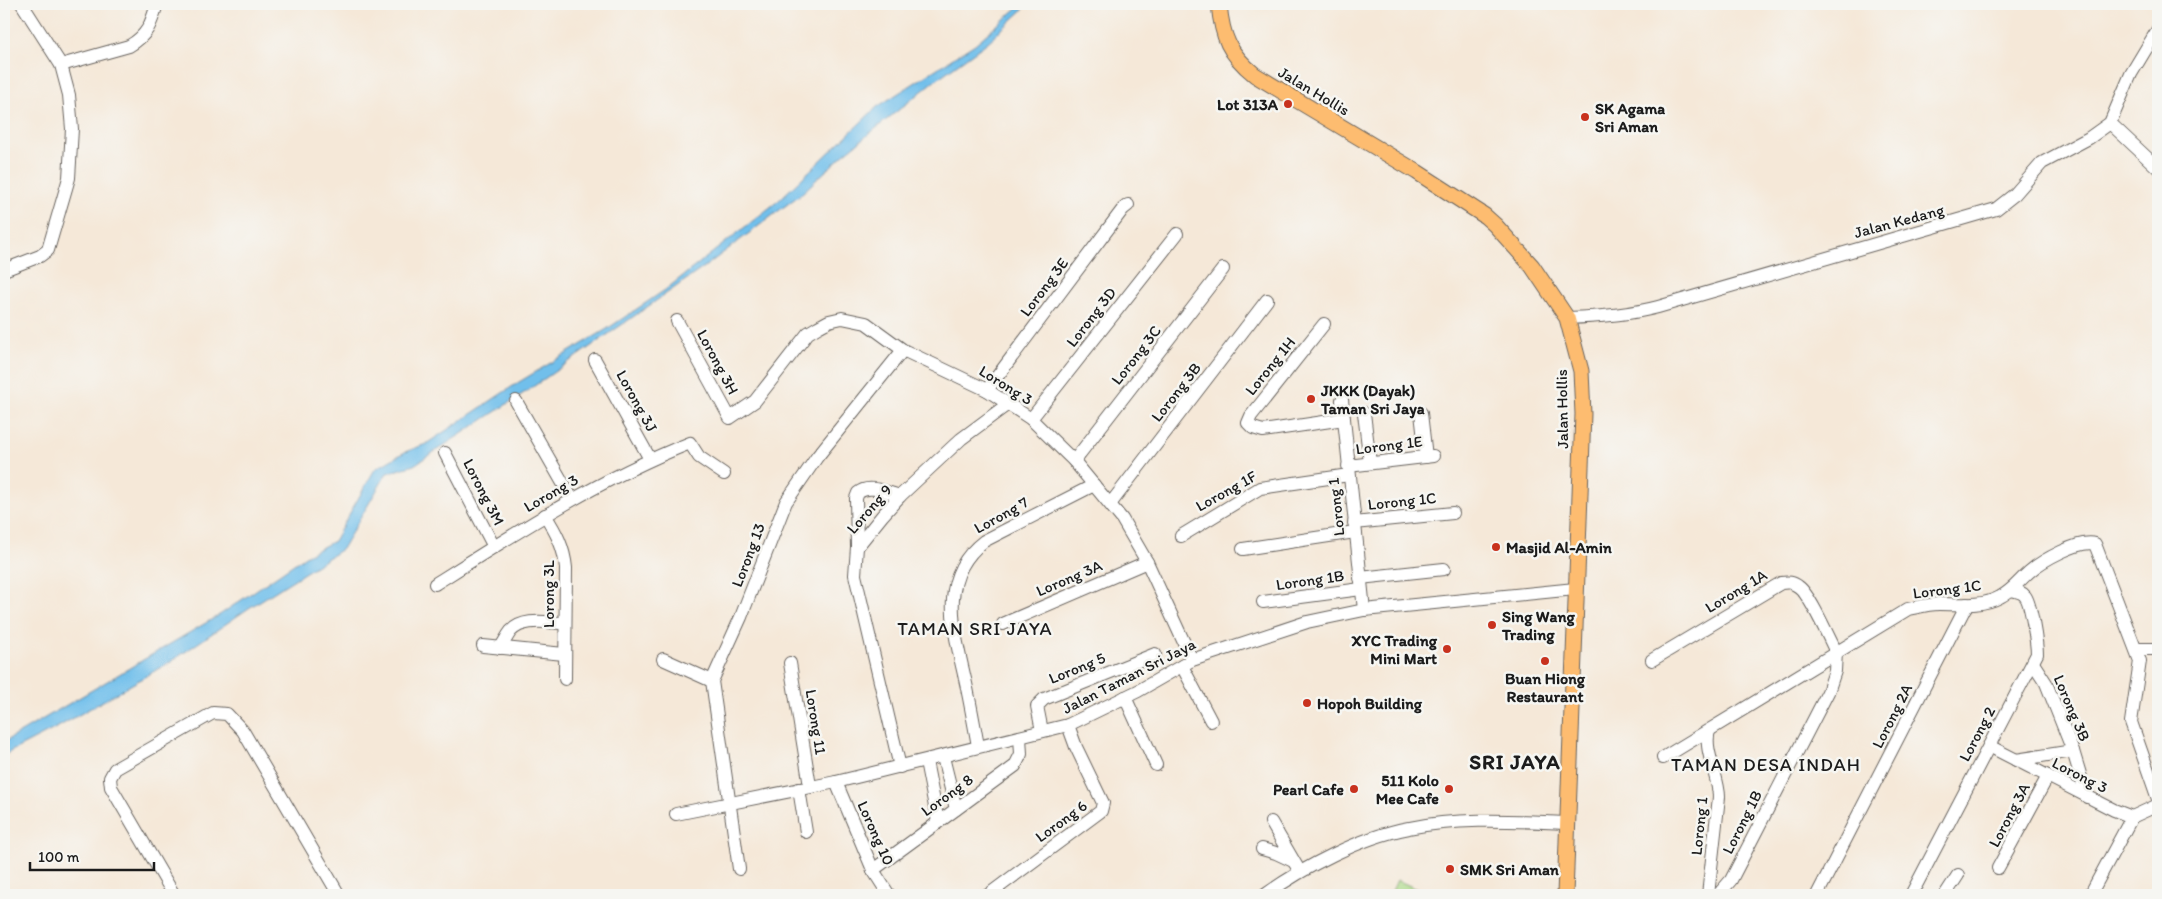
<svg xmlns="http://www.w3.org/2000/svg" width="2162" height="899" viewBox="0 0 2162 899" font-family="Itim,sans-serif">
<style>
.green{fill:#abd987;stroke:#647a52}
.water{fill:#71bfeb;stroke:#466e84}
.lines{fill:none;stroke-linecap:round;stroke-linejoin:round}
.minor-casing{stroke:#68635e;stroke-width:14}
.major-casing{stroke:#68635e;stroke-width:17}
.minor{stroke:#fff;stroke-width:12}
.major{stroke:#fdbc6f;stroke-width:15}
.poi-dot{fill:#c8321e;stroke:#f6f6f2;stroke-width:2}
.labels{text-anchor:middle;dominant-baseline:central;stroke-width:5;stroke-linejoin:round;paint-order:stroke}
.street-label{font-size:16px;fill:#1c1c1c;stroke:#f6f6f2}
.poi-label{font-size:16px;font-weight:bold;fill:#1c1c1c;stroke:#f6f6f2;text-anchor:start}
.quarter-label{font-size:19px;letter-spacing:1px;fill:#1c1c1c;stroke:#f6f6f2}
.district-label{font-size:21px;font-weight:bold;letter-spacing:1px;fill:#1c1c1c;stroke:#f6f6f2}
</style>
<rect width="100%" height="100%" fill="#f6f6f2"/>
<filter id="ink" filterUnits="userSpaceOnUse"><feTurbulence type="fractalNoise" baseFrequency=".02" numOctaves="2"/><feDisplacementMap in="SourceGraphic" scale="10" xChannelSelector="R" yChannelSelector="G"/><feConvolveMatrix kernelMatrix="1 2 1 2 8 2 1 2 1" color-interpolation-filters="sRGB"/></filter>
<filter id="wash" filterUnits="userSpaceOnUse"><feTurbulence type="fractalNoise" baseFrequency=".0096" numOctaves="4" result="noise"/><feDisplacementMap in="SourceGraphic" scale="20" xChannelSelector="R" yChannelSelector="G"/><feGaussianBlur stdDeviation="1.12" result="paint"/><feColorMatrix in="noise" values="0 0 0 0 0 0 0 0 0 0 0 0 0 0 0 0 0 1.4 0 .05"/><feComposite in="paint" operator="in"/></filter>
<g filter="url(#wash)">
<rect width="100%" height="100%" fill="#f5e8d8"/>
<!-- green -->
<path class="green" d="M1397 880 1430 895H1390Z"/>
<!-- water -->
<path class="water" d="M1022 4H1029L988 42 937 79 844 154 801 194 703 268 527 391 414 465 387 473 342 549 249 608 172 661 58 727 4 755V742L221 614 307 555 334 541 375 469 405 452 426 444 519 382 607 329 665 290 778 201 877 107 975 44Z"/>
</g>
<g filter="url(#ink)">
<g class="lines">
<defs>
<g id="minor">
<path d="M61 65 129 46C148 35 151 24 157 4"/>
<path d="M2110 123 2158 168"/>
<path d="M4 270 40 256 48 250 69 178 72 129 69 95 61 65 22 4"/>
<path d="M1567 318C1598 317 1628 315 1658 307L1996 209 2015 194 2042 163 2089 138 2110 123 2131 74 2158 29"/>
<path d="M677 321 730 418 755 401 808 333 818 327 829 321 842 318 866 323 903 350 987 390 1031 419 1074 461 1122 519 1147 562 1192 660"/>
<path d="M1324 324 1251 416 1248 423 1253 428 1263 431 1344 419"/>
<path d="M595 360 650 459"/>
<path d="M987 390 1123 209 1128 205"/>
<path d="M1342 400 1364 610"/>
<path d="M516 401 572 499"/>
<path d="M1364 413 1370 463"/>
<path d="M1421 413 1426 457"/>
<path d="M1031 419 1177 234"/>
<path d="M445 453 494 547"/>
<path d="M1074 461 1223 269"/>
<path d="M1348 466 1433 456"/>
<path d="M1111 503 1267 300"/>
<path d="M545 515C556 532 564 547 566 568L565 679"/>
<path d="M1354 523 1453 513"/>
<path d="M1181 536 1260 488 1349 475"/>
<path d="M857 547 856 498 858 493C869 483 888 493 900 496"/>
<path d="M1243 549 1355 532"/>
<path d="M1360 578 1444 569"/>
<path d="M435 584C517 532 599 479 690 443L699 457 724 474"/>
<path d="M1263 602 1361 589"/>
<path d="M1003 624 1147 562"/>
<path d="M483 646 564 654"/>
<path d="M500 648C504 643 507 636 511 631 524 617 548 623 565 623"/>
<path d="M2136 649H2158"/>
<path d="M663 659 712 681"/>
<path d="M1652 660 1781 583C1788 582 1793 582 1799 587 1810 595 1829 638 1836 652"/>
<path d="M790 663 810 786"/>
<path d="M2033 663 2046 683 2073 751 2087 797"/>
<path d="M1182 666 1211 721"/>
<path d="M1125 697 1156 765"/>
<path d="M1042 731 1037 706 1044 699 1155 654"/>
<path d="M978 746C974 724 970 701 965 679 954 630 937 577 984 541L1094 485"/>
<path d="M1989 746 2114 810 2132 817 2158 805"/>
<path d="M943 757 956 809"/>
<path d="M1663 758 1908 609C1918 607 1929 604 1939 604 1958 604 1982 607 2000 597 2012 591 2019 581 2029 572 2041 561 2080 539 2095 544L2140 661 2131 722 2158 799"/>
<path d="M2016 760 2073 751"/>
<path d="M926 761 938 822"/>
<path d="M900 767 855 575 857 547 882 516 900 496 961 439 1008 404"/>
<path d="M836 782 873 870 889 895"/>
<path d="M799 789 806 832"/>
<path d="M676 814 836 782 1068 725 1138 691 1192 660 1307 622 1364 610 1575 589"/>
<path d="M1271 822 1300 872"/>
<path d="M1262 849 1276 853 1293 861"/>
<path d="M1998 868 2048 776"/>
<path d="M739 869 712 681 741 617 786 502 817 457 903 350"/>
<path d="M873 870 1015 766 1021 754 1020 737"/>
<path d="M174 895 111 787 110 778 115 769 213 713 227 714 243 731 339 895"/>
<path d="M988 895 1101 811 1103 803 1076 747 1068 725"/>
<path d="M1265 895C1304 867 1361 837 1409 828 1461 817 1515 821 1568 823"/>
<path d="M1708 895 1719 797C1719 777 1703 749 1709 731"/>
<path d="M1718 895 1731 880 1828 692 1835 671 1836 652"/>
<path d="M1817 895 1967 604"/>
<path d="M1911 895 2037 654C2037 644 2031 603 2025 596 2022 592 2017 591 2011 590"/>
<path d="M1945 895 1958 875"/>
<path d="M2090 895 2132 817"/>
</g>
<path id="major" d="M1219 4C1222 37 1229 54 1255 75L1417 172 1485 216 1495 225 1532 266 1567 318 1581 371 1583 414 1565 895"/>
</defs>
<!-- minor casing -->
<use href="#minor" class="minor-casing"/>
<!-- major casing -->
<use href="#major" class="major-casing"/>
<!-- minor -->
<use href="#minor" class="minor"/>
<!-- major -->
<use href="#major" class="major"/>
</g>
</g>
<!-- markers -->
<g class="poi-dot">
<circle cx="1288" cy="104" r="5"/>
<circle cx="1585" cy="117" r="5"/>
<circle cx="1311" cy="399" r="5"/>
<circle cx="1496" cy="547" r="5"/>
<circle cx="1492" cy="625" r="5"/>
<circle cx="1447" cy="649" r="5"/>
<circle cx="1545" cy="661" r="5"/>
<circle cx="1307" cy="703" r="5"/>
<circle cx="1354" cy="789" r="5"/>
<circle cx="1449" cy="789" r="5"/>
<circle cx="1450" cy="869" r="5"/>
</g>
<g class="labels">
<!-- street labels -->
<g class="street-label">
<text transform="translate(1314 91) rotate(31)">Jalan Hollis</text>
<text transform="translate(1899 221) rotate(-15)">Jalan Kedang</text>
<text transform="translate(1044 287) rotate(-53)">Lorong 3E</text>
<text transform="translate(1091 317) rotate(-52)">Lorong 3D</text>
<text transform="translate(1136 355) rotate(-52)">Lorong 3C</text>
<text transform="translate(718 362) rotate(62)">Lorong 3H</text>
<text transform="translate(1270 366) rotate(-51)">Lorong 1H</text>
<text transform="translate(1006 385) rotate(32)">Lorong 3</text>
<text transform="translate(1176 392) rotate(-52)">Lorong 3B</text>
<text transform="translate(637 401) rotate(61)">Lorong 3J</text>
<text transform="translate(1562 409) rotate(-91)">Jalan Hollis</text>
<text transform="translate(1389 445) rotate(-7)">Lorong 1E</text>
<text transform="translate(1226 491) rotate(-29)">Lorong 1F</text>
<text transform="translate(484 492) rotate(63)">Lorong 3M</text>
<text transform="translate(551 493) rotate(-30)">Lorong 3</text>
<text transform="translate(1402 501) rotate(-6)">Lorong 1C</text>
<text transform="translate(1336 507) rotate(-96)">Lorong 1</text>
<text transform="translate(869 509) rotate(-49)">Lorong 9</text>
<text transform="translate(1001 515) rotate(-29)">Lorong 7</text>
<text transform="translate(748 555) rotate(-69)">Lorong 13</text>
<text transform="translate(1069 578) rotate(-23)">Lorong 3A</text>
<text transform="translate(1310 580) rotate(-8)">Lorong 1B</text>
<text transform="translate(1947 589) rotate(-7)">Lorong 1C</text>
<text transform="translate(1736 591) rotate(-31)">Lorong 1A</text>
<text transform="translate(548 594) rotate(-90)">Lorong 3L</text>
<text transform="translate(1077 668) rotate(-22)">Lorong 5</text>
<text transform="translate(1129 676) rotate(-27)">Jalan Taman Sri Jaya</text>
<text transform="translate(2072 708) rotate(67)">Lorong 3B</text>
<text transform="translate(1892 716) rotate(-63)">Lorong 2A</text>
<text transform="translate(816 722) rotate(81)">Lorong 11</text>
<text transform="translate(1977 734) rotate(-62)">Lorong 2</text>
<text transform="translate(2080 775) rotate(27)">Lorong 3</text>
<text transform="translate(947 795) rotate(-36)">Lorong 8</text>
<text transform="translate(2009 815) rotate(-62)">Lorong 3A</text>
<text transform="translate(1061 821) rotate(-36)">Lorong 6</text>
<text transform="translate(1742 822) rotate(-63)">Lorong 1B</text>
<text transform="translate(1699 826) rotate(-84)">Lorong 1</text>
<text transform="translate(876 833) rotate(66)">Lorong 10</text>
</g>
<!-- poi labels -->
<g class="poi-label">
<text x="1278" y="104" text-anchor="end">Lot 313A</text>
<text x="1595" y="108">SK Agama<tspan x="1595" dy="18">Sri Aman</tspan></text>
<text x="1321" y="390">JKKK (Dayak)<tspan x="1321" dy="18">Taman Sri Jaya</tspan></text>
<text x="1506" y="547">Masjid Al-Amin</text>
<text x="1502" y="616">Sing Wang<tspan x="1502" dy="18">Trading</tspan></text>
<text x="1437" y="640" text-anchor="end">XYC Trading<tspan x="1437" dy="18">Mini Mart</tspan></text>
<text x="1545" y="678" text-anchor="middle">Buan Hiong<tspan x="1545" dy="18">Restaurant</tspan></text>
<text x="1317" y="703">Hopoh Building</text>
<text x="1439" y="780" text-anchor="end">511 Kolo<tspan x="1439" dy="18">Mee Cafe</tspan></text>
<text x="1344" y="789" text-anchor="end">Pearl Cafe</text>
<text x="1460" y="869">SMK Sri Aman</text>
</g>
<!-- quarter labels -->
<g class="quarter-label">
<text x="975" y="628">TAMAN SRI JAYA</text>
<text x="1766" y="764">TAMAN DESA INDAH</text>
</g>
<!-- district labels -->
<g class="district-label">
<text x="1515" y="761">SRI JAYA</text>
</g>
</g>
<!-- margin -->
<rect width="2162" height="899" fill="none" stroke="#f6f6f2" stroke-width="20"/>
<!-- scale -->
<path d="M30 862v8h124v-8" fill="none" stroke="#1c1c1c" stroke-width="2.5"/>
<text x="38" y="862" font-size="15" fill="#1c1c1c" stroke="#f6f6f2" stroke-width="4" paint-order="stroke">100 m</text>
</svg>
